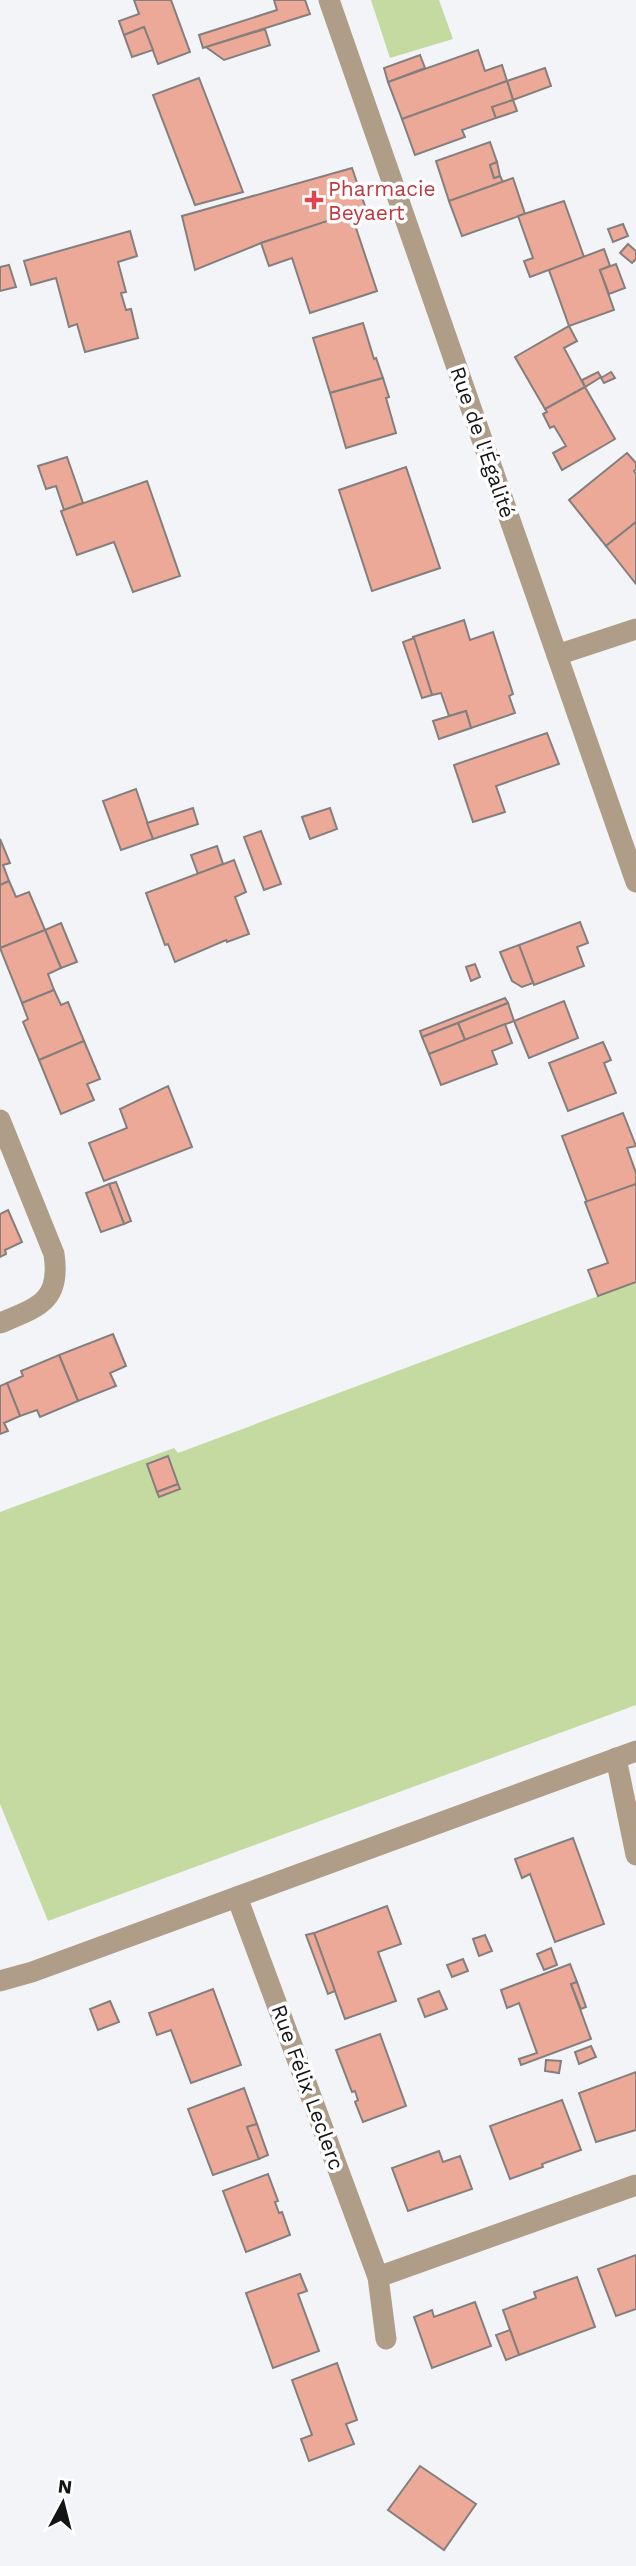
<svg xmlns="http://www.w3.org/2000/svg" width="636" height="2566" viewBox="0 0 636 2566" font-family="'Work Sans',sans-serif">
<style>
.green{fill:#c5daa0}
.building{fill:#eda997;stroke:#847f7e;stroke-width:2}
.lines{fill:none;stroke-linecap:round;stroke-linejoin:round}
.minor{stroke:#af9d87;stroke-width:21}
.health-dot{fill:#e0444e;stroke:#fff;stroke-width:2.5}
.labels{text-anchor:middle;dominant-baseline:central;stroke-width:7;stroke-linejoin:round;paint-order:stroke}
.health-label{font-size:21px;fill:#be3a42;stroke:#fff;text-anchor:start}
.street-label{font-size:21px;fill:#141416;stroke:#fff}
</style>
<rect width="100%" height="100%" fill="#f2f4f8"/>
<!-- green -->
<g class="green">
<path d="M371 0H439L453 39 390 58Z"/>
<path d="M636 1282V1705L48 1921 0 1804V1512L174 1448 178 1453Z"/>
</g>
<!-- building -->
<g class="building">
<path d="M134 0H171L190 52 158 64 144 27 124 35 119 21 139 14Z"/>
<path d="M274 0H305L310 14 203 48 199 35 277 10Z"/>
<path d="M144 27 153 50 132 57 124 35Z"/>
<path d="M265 29 270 45 224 60 206 47Z"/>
<path d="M478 50 485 71 502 65 507 81 402 119 388 82Z"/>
<path d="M420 55 425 68 388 82 384 68Z"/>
<path d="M545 68 551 86 513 100 507 81Z"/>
<path d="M199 78 243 192 195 205 153 95Z"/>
<path d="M507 81 513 100 492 107 496 118 462 130 465 137 415 155 402 119Z"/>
<path d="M513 100 517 111 496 118 492 107Z"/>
<path d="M490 142 497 162 490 165 494 178 500 176 503 182 449 201 436 161Z"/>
<path d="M497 162 500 176 494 178 490 165Z"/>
<path d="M352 168 366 209 261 243 195 270 182 216Z"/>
<path d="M513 178 525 214 462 236 449 201Z"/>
<path d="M564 201 584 257 530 277 524 261 533 258 518 216Z"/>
<path d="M351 213 377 291 310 313 292 258 269 266 261 243Z"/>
<path d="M623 224 628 236 613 242 608 229Z"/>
<path d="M130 231 137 256 118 262 126 292 121 293 126 310 131 309 138 338 85 352 77 324 69 327 56 278 31 285 24 261Z"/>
<path d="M628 244 636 251V259L632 263 620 253Z"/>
<path d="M604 249 610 266 600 270 614 310 569 326 549 270Z"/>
<path d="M616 264 625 288 609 294 600 270Z"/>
<path d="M9 265 16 287 0 291V267Z"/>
<path d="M363 323 374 359 376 358 383 378 330 393 313 338Z"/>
<path d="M569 326 577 341 564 348 585 387 545 409 515 357Z"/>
<path d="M598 372 601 377 585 387 582 380Z"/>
<path d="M611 372 615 378 604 383 601 378Z"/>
<path d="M383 378 389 397 386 398 396 433 346 448 330 393Z"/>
<path d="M585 387 615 439 562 470 553 453 566 446 554 426 550 428 543 414 547 412 545 409Z"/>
<path d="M627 453 636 463V469L634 471 636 474V522L606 546 569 500Z"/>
<path d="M67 457 83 503 64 510 56 486 46 489 38 466Z"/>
<path d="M406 467 440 568 372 591 339 490Z"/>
<path d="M147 481 180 576 133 592 114 542 77 555 61 511Z"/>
<path d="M636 522V584L606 546Z"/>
<path d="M464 620 470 640 493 632 513 694 509 696 515 713 471 728 466 711 449 716 441 693 432 695 413 637Z"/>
<path d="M414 638 432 695 422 698 403 642Z"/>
<path d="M466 711 471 728 439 739 433 721Z"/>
<path d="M547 733 559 764 496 786 505 812 473 822 454 765Z"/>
<path d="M136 789 153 839 121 850 103 801Z"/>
<path d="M193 808 198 824 153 839 147 823Z"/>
<path d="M330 808 337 829 310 839 302 817Z"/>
<path d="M261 831 281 884 264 890 244 837Z"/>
<path d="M0 839 10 863 3 865 9 881 0 885Z"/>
<path d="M217 846 223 864 198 874 191 855Z"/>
<path d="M234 860 246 892 235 897 249 934 227 942 226 940 175 962 168 944 165 945 146 893Z"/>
<path d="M9 881 16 897 29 892 45 930 0 948V885Z"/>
<path d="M580 922 588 943 577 947 584 966 534 985 519 945Z"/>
<path d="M61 923 77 962 61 968 45 930Z"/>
<path d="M45 930 61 968 48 974 54 990 22 1003 0 948Z"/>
<path d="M519 945 533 983 522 987 512 981 500 952Z"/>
<path d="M475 964 480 977 471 981 466 967Z"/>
<path d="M54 990 61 1005 68 1002 84 1041 39 1060 23 1022 28 1019 22 1003Z"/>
<path d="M505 998 508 1003 422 1037 420 1031Z"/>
<path d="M564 1001 578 1038 529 1058 514 1021Z"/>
<path d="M508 1003 514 1021 465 1040 458 1023Z"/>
<path d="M458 1023 465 1040 429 1054 422 1037Z"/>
<path d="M505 1024 512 1043 492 1051 497 1064 441 1085 429 1054Z"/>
<path d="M84 1041 100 1079 87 1084 94 1100 61 1114 39 1060Z"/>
<path d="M603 1042 611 1060 604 1063 616 1093 568 1111 549 1063Z"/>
<path d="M168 1086 192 1147 104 1181 89 1143 127 1128 120 1109Z"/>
<path d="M623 1113 636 1146 627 1148 636 1173V1184L587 1202 562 1136Z"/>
<path d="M116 1182 131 1221 124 1224 109 1184Z"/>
<path d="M109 1184 124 1224 101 1232 86 1193Z"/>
<path d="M636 1184V1282L598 1296 588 1270 608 1263 585 1202Z"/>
<path d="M8 1210 22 1242 5 1250 6 1254 0 1257V1214Z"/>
<path d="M113 1334 126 1366 110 1373 116 1386 78 1401 59 1355Z"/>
<path d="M59 1355 78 1401 40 1417 37 1410 20 1416 7 1383 23 1376 21 1371Z"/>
<path d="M7 1383 20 1416 4 1423 8 1431 0 1434V1386Z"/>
<path d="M168 1456 178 1484 157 1492 147 1464Z"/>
<path d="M178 1484 180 1489 159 1497 157 1492Z"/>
<path d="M573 1838 604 1924 555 1942 530 1874 522 1878 515 1859Z"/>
<path d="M387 1906 401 1944 378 1952 396 2001 345 2019 314 1933Z"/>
<path d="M314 1933 335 1991 328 1994 306 1935Z"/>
<path d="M485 1935 492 1951 479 1956 473 1939Z"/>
<path d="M551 1948 557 1965 544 1970 537 1954Z"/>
<path d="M463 1959 468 1971 452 1977 447 1965Z"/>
<path d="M570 1964 577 1982 571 1984 591 2039 521 2065 519 2059 537 2053 519 2003 507 2008 501 1990Z"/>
<path d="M577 1982 586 2007 581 2009 571 1984Z"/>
<path d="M213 1989 241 2065 191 2083 171 2030 157 2035 149 2013Z"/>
<path d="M439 1991 447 2009 425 2017 418 1999Z"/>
<path d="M110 2001 119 2022 98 2030 90 2009Z"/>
<path d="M380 2034 406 2106 363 2122 355 2102 358 2100 355 2091 352 2092 336 2050Z"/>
<path d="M591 2046 596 2057 579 2064 575 2052Z"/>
<path d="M546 2060 561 2061 559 2073 545 2071Z"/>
<path d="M636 2072V2130L596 2142 579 2093Z"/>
<path d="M244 2088 257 2124 247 2127 259 2159 213 2175 188 2109Z"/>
<path d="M562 2100 581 2150 542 2164 543 2167 510 2179 490 2126Z"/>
<path d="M257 2124 268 2155 259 2159 247 2127Z"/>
<path d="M439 2151 443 2162 460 2156 472 2189 408 2211 392 2168Z"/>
<path d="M268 2174 278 2201 275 2202 279 2213 282 2212 290 2235 246 2252 223 2191Z"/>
<path d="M636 2255V2309L616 2316 598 2269Z"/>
<path d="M300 2274 307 2291 298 2294 319 2351 273 2368 246 2293Z"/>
<path d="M577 2277 595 2327 519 2355 503 2310 536 2298 534 2292Z"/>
<path d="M475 2302 491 2346 432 2368 414 2317 432 2310 434 2317Z"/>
<path d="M510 2330 519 2355 506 2360 496 2335Z"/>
<path d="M337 2363 357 2420 346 2424 354 2444 309 2461 301 2439 312 2435 292 2380Z"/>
<path d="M420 2466 476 2504 444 2550 388 2510Z"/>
</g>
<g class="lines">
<!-- minor -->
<g class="minor">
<path d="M329 0 636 882"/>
<path d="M557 655 636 629"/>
<path d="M0 1120 54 1254C61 1301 39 1307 0 1323"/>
<path d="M616 1758 636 1855"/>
<path d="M237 1897 378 2277 386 2339"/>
<path d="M0 1981 32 1972 636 1751"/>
<path d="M378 2277 636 2185"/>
</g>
</g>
<!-- markers -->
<path class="health-dot" d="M310.5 189.5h7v7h7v7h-7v7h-7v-7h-7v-7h7z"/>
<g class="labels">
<!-- health labels -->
<g class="health-label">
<text x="328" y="188">Pharmacie<tspan x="328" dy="24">Beyaert</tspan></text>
</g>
<!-- street labels -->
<g class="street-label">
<text transform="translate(483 442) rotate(71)">Rue de l'Égalité</text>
<text transform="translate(308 2087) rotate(70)">Rue Félix Leclerc</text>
</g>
</g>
<!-- north arrow -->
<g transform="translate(63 2503) rotate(7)" stroke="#ffffff" stroke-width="5" paint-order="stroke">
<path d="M0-5L12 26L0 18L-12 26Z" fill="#141416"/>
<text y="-10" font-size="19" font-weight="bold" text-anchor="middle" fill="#141416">N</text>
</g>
</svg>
